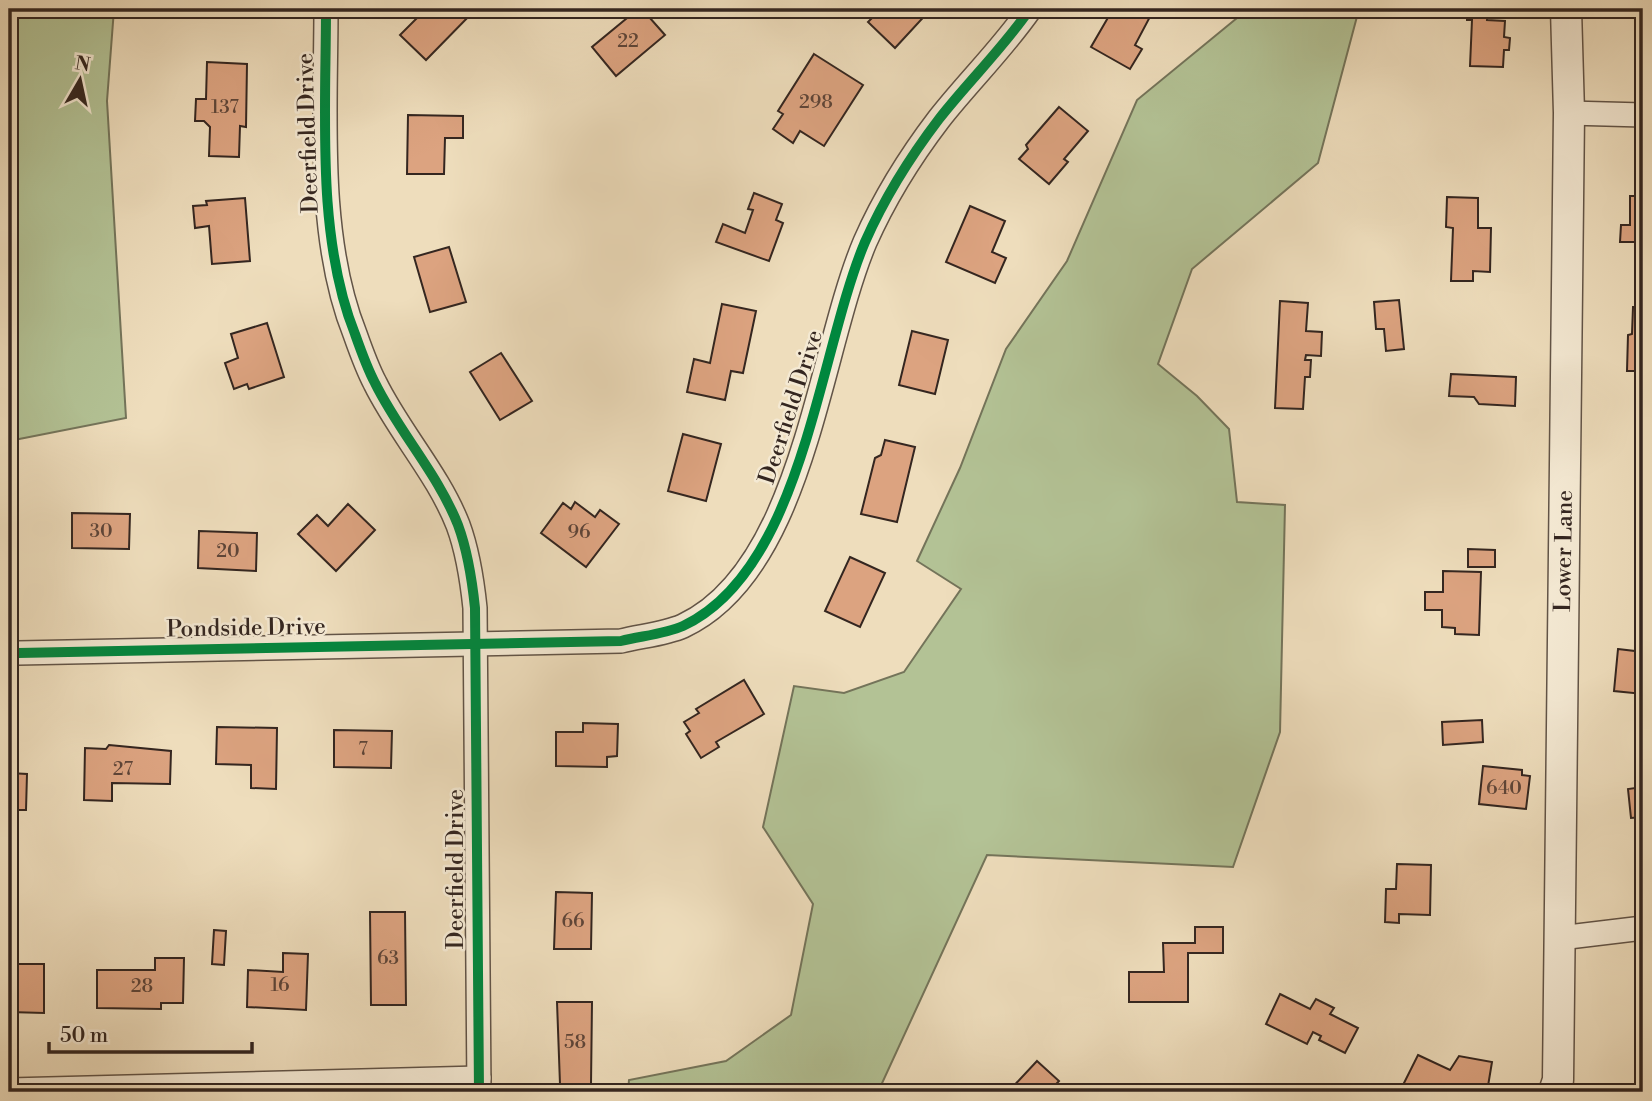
<svg xmlns="http://www.w3.org/2000/svg" width="1652" height="1101" viewBox="0 0 1652 1101" font-family="'Libre Bodoni',serif">
<style>
.green{fill:#b3c295;stroke:#74745a;stroke-width:2}
.building{fill:#dca380;stroke:#342620;stroke-width:2}
.lines{fill:none;stroke-linecap:round;stroke-linejoin:round}
.minor-casing{stroke:#625447;stroke-width:26}
.tertiary-casing{stroke:#625447;stroke-width:33}
.minor{stroke:#f4e9d3;stroke-width:23}
.tertiary{stroke:#f4e9d3;stroke-width:30}
.cycleway-casing{stroke:#f4e9d3;stroke-width:15}
.cycleway{stroke:#00873e;stroke-width:10}
.labels{text-anchor:middle;dominant-baseline:central;stroke-width:5;stroke-linejoin:round;paint-order:stroke}
.number-label{font-size:19px;fill:#5e4538}
.street-label{font-size:23px;fill:#342620;stroke:#f4e9d3}
</style>
<rect width="100%" height="100%" fill="#eeddbc"/>
<filter id="stains"><feTurbulence type="fractalNoise" baseFrequency=".00286" numOctaves="4"/><feColorMatrix values="0 0 0 0 .2 0 0 0 0 .09 0 0 0 0 .02 0 0 0 .5 -.17"/></filter>
<radialGradient id="worn" r=".72"><stop offset=".6" stop-color="#630" stop-opacity="0"/><stop offset="1" stop-color="#630" stop-opacity=".3"/></radialGradient>
<!-- green -->
<g class="green">
<path d="M9 9H114L107 101 126 418 9 441Z"/>
<path d="M1248 9H1359L1318 163 1192 269 1158 364 1197 396 1229 429 1237 502 1285 505 1280 732 1233 867 987 855 878 1092H628L629 1080 726 1061 791 1015 813 904 763 827 794 686 844 693 904 672 961 589 917 561 960 468 1006 349 1067 261 1137 100Z"/>
</g>
<!-- building -->
<g class="building">
<path d="M426 9H476L426 60 400 35Z"/>
<path d="M638 9H642L665 35 616 76 592 47Z"/>
<path d="M881 9H931L895 48 868 22Z"/>
<path d="M1113 9H1144L1152 13 1135 45 1142 49 1130 69 1091 47Z"/>
<path d="M1467 9H1488L1487 20 1505 21 1504 37 1510 38 1509 50H1504L1503 67 1470 66 1472 20H1467Z"/>
<path d="M814 54 863 85 824 146 800 131 793 143 773 129 783 114 778 111Z"/>
<path d="M207 62 247 64 246 127 240 126 239 157 209 156 210 127 204 121H195L196 99H206Z"/>
<path d="M1059 107 1088 131 1064 159 1068 162 1049 184 1019 159 1028 149 1026 145Z"/>
<path d="M408 115 463 116V138H445L444 174H407Z"/>
<path d="M754 193 782 204 776 220 783 223 769 261 716 242 723 224 745 233 753 210 748 209Z"/>
<path d="M1630 196H1643V242H1620L1621 225H1630Z"/>
<path d="M1447 197 1478 198V228H1491L1490 272 1473 271V281H1451L1453 228 1446 227Z"/>
<path d="M245 198 250 261 212 264 209 226 195 228 193 206 207 205 206 201Z"/>
<path d="M970 206 1005 221 992 252 1006 258 995 283 946 262Z"/>
<path d="M449 247 466 302 430 312 414 257Z"/>
<path d="M1399 300 1404 349 1386 351 1384 329H1376L1374 302Z"/>
<path d="M1280 301 1308 303 1306 331 1322 332 1321 356 1306 355 1305 360H1311L1310 377H1305L1303 409 1275 408Z"/>
<path d="M722 304 756 311 743 373 731 371 725 400 687 392 694 359 710 363Z"/>
<path d="M1633 307H1643V371H1627L1628 335 1632 334Z"/>
<path d="M267 323 284 377 249 389 247 384 234 389 225 363 238 358 231 334Z"/>
<path d="M912 331 948 340 935 394 899 385Z"/>
<path d="M501 353 532 401 500 420 470 372Z"/>
<path d="M1451 374 1516 377 1515 406 1479 404 1474 397 1449 396Z"/>
<path d="M683 434 721 444 706 501 668 491Z"/>
<path d="M885 440 915 447 897 522 861 514 875 458 881 455Z"/>
<path d="M575 502 595 517 600 510 619 524 586 567 541 533 563 503 571 509Z"/>
<path d="M348 504 375 530 336 571 298 534 317 515 328 526Z"/>
<path d="M72 513 130 514 129 549 72 548Z"/>
<path d="M199 531 257 533 256 571 198 568Z"/>
<path d="M1468 549 1495 550V567H1468Z"/>
<path d="M850 557 885 573 860 627 825 611Z"/>
<path d="M1443 571 1481 572 1479 635 1455 634V628L1442 627V610H1425V592H1443Z"/>
<path d="M1618 649 1643 652V694L1614 691Z"/>
<path d="M744 680 764 714 716 742 719 747 701 758 686 734 690 731 684 722 699 713 696 709Z"/>
<path d="M1482 720 1483 742 1443 745 1442 722Z"/>
<path d="M583 723 618 724 617 756 607 757V767L556 766V732H583Z"/>
<path d="M217 727 277 728 276 789 251 788V765L216 764Z"/>
<path d="M334 730 392 731 391 768 334 767Z"/>
<path d="M109 745 171 751 170 784 112 783V801L84 800 85 748 106 749Z"/>
<path d="M1483 766 1522 770V775L1530 776 1526 809 1479 804Z"/>
<path d="M1642 771H1643V817L1631 818 1628 789 1643 787Z"/>
<path d="M9 773 27 774 26 810H9Z"/>
<path d="M9 843 15 844 13 865H9Z"/>
<path d="M1397 864 1431 865 1430 915 1399 914V923L1385 922 1386 889H1396Z"/>
<path d="M556 892 592 893 591 949H554Z"/>
<path d="M370 912H405L406 1005H371Z"/>
<path d="M1195 927H1223V953H1188V1002H1129V972H1164L1163 943H1195Z"/>
<path d="M214 930 226 931 224 965 212 964Z"/>
<path d="M283 953 308 954 306 1010 247 1007 248 970 283 972Z"/>
<path d="M155 958H184L183 1003H161V1009L97 1008V970H155Z"/>
<path d="M9 964H44V1013L9 1012Z"/>
<path d="M1280 994 1310 1009 1316 999 1334 1008 1330 1014 1358 1028 1345 1053 1319 1040 1321 1036 1313 1032 1307 1044 1266 1024Z"/>
<path d="M557 1002H592L591 1084H560Z"/>
<path d="M1418 1055 1450 1070 1459 1056 1492 1062 1487 1092H1414L1402 1087Z"/>
<path d="M1037 1061 1059 1081 1049 1092H1008Z"/>
</g>
<g class="lines">
<defs>
<g id="minor">
<path d="M326 9C326 111 316 237 355 334 361 351 367 368 375 383 399 432 438 474 458 525 468 552 472 579 475 608L479 1092"/>
<path d="M1569 113 1643 115"/>
<path d="M18 653 621 641C641 636 665 634 683 626 803 570 818 353 865 242 884 199 910 157 939 119 968 82 1003 48 1030 9"/>
<path d="M1560 938 1643 928"/>
<path d="M9 1090 479 1078"/>
</g>
<path id="tertiary" d="M1554 1092 1558 1080 1569 113 1566 9"/>
</defs>
<!-- minor casing -->
<use href="#minor" class="minor-casing"/>
<!-- tertiary casing -->
<use href="#tertiary" class="tertiary-casing"/>
<!-- minor -->
<use href="#minor" class="minor"/>
<!-- tertiary -->
<use href="#tertiary" class="tertiary"/>
<defs>
<g id="cycleway">
<path d="M326 9C326 111 316 237 355 334 361 351 367 368 375 383 399 432 438 474 458 525 468 552 472 579 475 608L479 1092"/>
<path d="M18 653 621 641C641 636 665 634 683 626 803 570 818 353 865 242 884 199 910 157 939 119 968 82 1003 48 1030 9"/>
</g>
</defs>
<!-- cycleway casing -->
<use href="#cycleway" class="cycleway-casing"/>
<!-- cycleway -->
<use href="#cycleway" class="cycleway"/>
</g>
<g class="labels">
<!-- number labels -->
<g class="number-label">
<text x="628" y="41">22</text>
<text x="816" y="102">298</text>
<text x="225" y="107">137</text>
<text x="101" y="531">30</text>
<text x="579" y="532">96</text>
<text x="228" y="551">20</text>
<text x="363" y="749">7</text>
<text x="123" y="769">27</text>
<text x="1504" y="788">640</text>
<text x="573" y="921">66</text>
<text x="388" y="958">63</text>
<text x="280" y="985">16</text>
<text x="142" y="986">28</text>
<text x="575" y="1042">58</text>
</g>
<!-- street labels -->
<g class="street-label">
<text transform="translate(308 133) rotate(-92)">Deerfield Drive</text>
<text transform="translate(791 407) rotate(-72)">Deerfield Drive</text>
<text transform="translate(1564 551) rotate(-89)">Lower Lane</text>
<text transform="translate(246 628) rotate(-1)">Pondside Drive</text>
<text transform="translate(456 869) rotate(-90)">Deerfield Drive</text>
</g>
</g>
<!-- margin -->
<rect width="1652" height="1101" fill="none" stroke="#eeddbc" stroke-width="35"/>
<rect x="10" y="10" width="1631" height="1080" fill="none" stroke="#342620" stroke-width="3.5"/>
<rect x="18" y="18" width="1617" height="1066" fill="none" stroke="#342620" stroke-width="2"/>
<!-- north arrow -->
<g transform="translate(80 80) rotate(9)" stroke="#f4e9d3" stroke-width="5" paint-order="stroke">
<path d="M0-5L12 26L0 18L-12 26Z" fill="#342620"/>
<text y="-10" font-size="19" font-weight="bold" text-anchor="middle" fill="#342620">N</text>
</g>
<!-- scale -->
<path d="M49 1042v10h203v-10" fill="none" stroke="#342620" stroke-width="3.5"/>
<text x="60" y="1042" font-size="21" fill="#342620" stroke="#f4e9d3" stroke-width="5" paint-order="stroke">50 m</text>
<rect width="100%" height="100%" filter="url(#stains)"/>
<rect width="100%" height="100%" fill="url(#worn)"/>
</svg>
